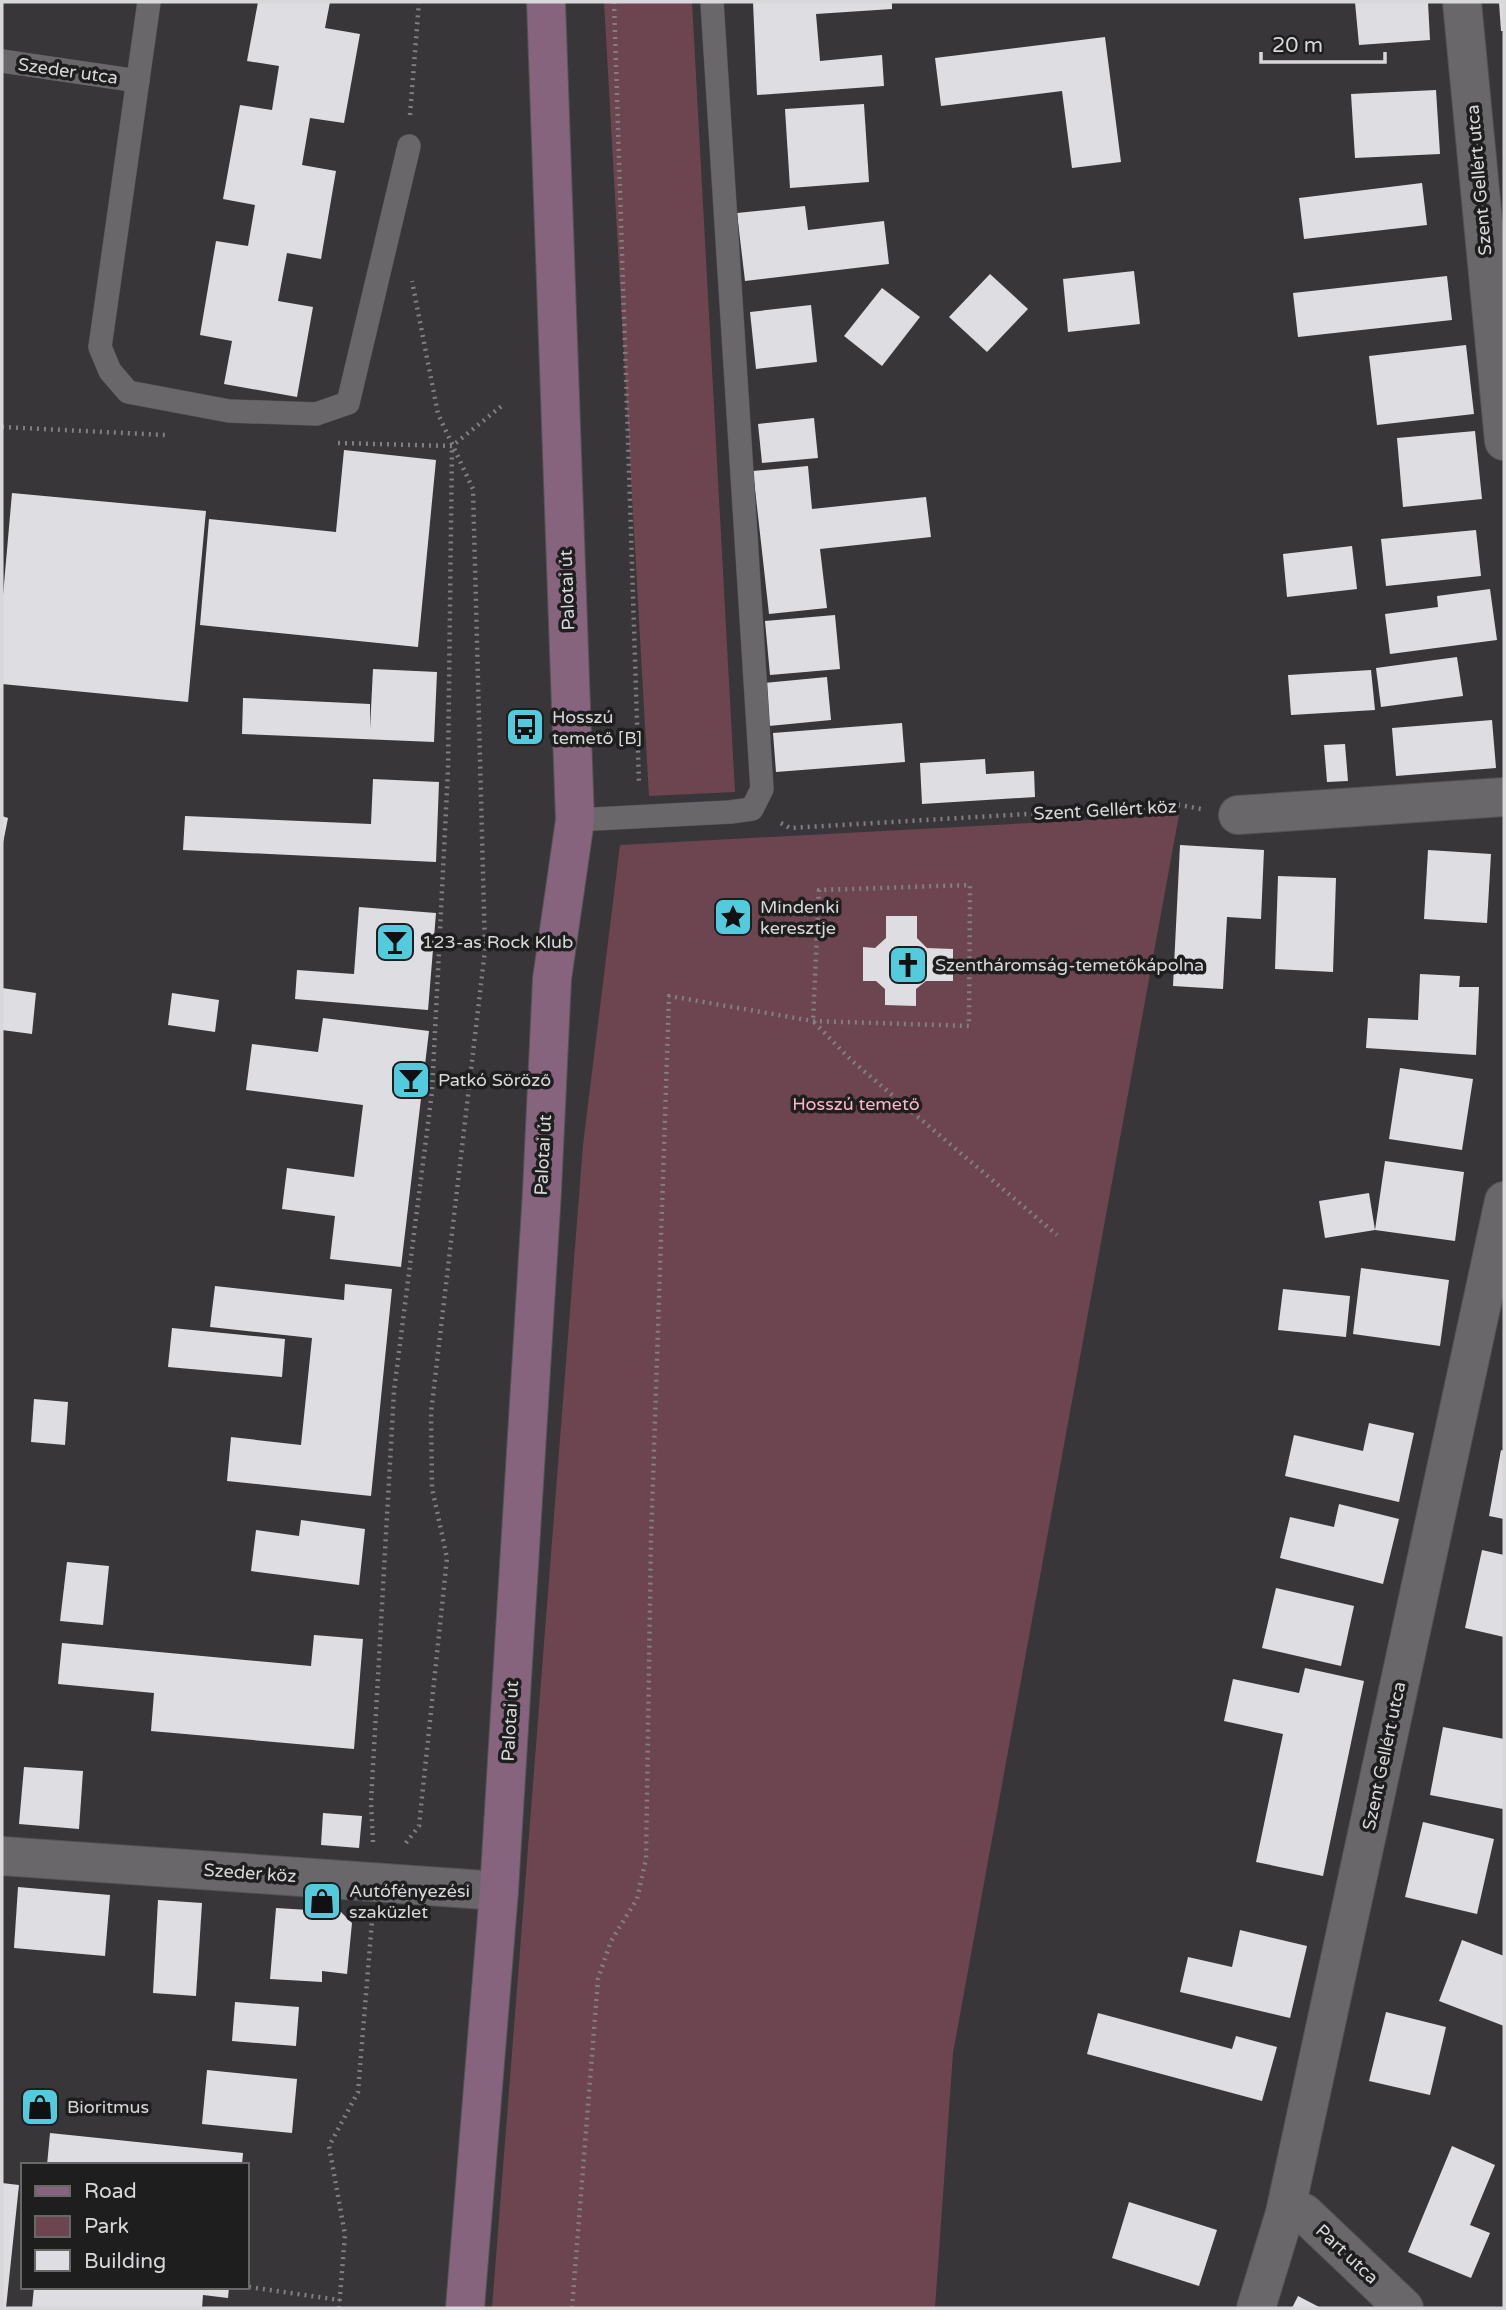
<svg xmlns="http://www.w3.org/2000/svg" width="1506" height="2310" viewBox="0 0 1506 2310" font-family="'Varela Round',sans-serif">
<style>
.green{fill:#6c4550}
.building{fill:#dedee2}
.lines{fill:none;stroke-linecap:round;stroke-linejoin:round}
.service-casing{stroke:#535254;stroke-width:24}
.minor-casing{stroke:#535254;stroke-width:40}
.secondary-casing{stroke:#535254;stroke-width:40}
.path{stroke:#817f82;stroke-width:4.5;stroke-dasharray:2 5;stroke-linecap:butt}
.service{stroke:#69676a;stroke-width:23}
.minor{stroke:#69676a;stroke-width:38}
.secondary{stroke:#86647d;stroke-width:38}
.labels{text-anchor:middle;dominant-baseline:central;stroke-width:7;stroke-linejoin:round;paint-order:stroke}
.street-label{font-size:18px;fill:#d8d7d9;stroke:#1f1e1f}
.poi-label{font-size:18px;fill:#d8d7d9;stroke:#1f1e1f;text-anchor:start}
.park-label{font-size:18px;fill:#fdb6c9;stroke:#1f1e1f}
</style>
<rect width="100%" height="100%" fill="#383639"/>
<!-- green -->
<g class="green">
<path d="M604 2H692L735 792 649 796Z"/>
<path d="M1179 815 953 2053 935 2308H492L583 1145 620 845Z"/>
</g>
<!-- building -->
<g class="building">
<path d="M258 2H330L325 28 360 34 344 123 310 118 302 165 336 171 321 259 287 253 278 301 313 307 297 397 224 384 232 341 200 335 216 241 248 246 255 205 223 199 240 105 272 110 279 66 247 61Z"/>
<path d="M753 2H892V9L816 14 820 61 882 55 884 86 757 95Z"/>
<path d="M1355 2H1428L1430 40 1359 45Z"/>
<path d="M1499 2H1504V31H1501Z"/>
<path d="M1105 37 1121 162 1072 168 1062 91 941 106 935 58Z"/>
<path d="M1436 90 1440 154 1355 158 1351 94Z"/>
<path d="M864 104 869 182 790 188 785 109Z"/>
<path d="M1422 183 1427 225 1304 239 1299 198Z"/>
<path d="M805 206 808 230 884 221 889 264 745 281 737 213Z"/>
<path d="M1134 271 1140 324 1068 332 1063 279Z"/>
<path d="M990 274 1028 309 987 352 949 317Z"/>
<path d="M1447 276 1452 320 1298 337 1293 293Z"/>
<path d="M882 288 920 317 882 366 844 336Z"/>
<path d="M811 305 817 362 756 369 750 312Z"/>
<path d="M1466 345 1474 414 1377 425 1369 356Z"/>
<path d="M814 418 818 458 762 463 758 424Z"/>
<path d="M1475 431 1482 499 1403 507 1397 438Z"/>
<path d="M344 450 436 460 418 647 200 625 209 519 336 532Z"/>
<path d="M808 466 812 509 926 497 931 537 820 549 827 608 769 614 753 471Z"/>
<path d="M12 493 206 511 188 702 2 684V607Z"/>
<path d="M1476 530 1481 576 1386 586 1381 539Z"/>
<path d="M1352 546 1357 589 1287 597 1283 554Z"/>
<path d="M1490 589 1497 640 1390 654 1385 614 1438 607 1437 596Z"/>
<path d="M835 615 840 669 770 675 765 621Z"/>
<path d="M1457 657 1463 696 1381 707 1376 668Z"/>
<path d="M373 669 437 672 434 742 242 734 243 698 370 704V729Z"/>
<path d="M1371 670 1375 710 1291 715 1288 675Z"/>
<path d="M827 677 831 720 769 726 764 683Z"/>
<path d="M1492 720 1496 768 1396 776 1392 728Z"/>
<path d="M902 723 905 762 776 772 773 733Z"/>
<path d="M1345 744 1348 781 1327 782 1324 745Z"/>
<path d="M985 759 986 774 1034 771 1035 797 922 804 920 763Z"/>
<path d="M373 779 439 782 436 862 183 850 185 816 371 824Z"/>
<path d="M2 816 8 818 3 843 2 842Z"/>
<path d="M1180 845 1264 850 1261 919 1227 917 1223 989 1173 986Z"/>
<path d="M1428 850 1491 854 1487 923 1424 919Z"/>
<path d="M1278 876 1336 878 1333 972 1275 969Z"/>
<path d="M359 907 436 913 428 1010 295 999 297 970 354 974Z"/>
<path d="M886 916H917V938L927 948 953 949V981H926L916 989V1006L885 1005V989L876 981H863V947L875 948 886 938Z"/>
<path d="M1420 974 1460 976 1459 987H1479L1476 1055 1366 1048 1368 1018 1418 1020Z"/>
<path d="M2 988 36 993 32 1034 2 1030Z"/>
<path d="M172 993 219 1000 215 1032 168 1025Z"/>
<path d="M323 1018 429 1031 401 1267 330 1259 335 1216 282 1209 287 1168 354 1177 363 1105 246 1090 252 1044 318 1052Z"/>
<path d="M1400 1068 1473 1079 1462 1150 1389 1139Z"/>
<path d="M1385 1161 1464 1172 1455 1241 1375 1230 1325 1238 1319 1201 1369 1193 1375 1230Z"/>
<path d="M1361 1268 1449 1280 1440 1346 1353 1334Z"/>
<path d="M345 1284 392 1289 371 1496 227 1481 231 1437 301 1445 312 1338 210 1327 215 1286 344 1300Z"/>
<path d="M1283 1289 1350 1296 1346 1337 1278 1330Z"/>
<path d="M172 1328 285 1339 282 1377 168 1367Z"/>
<path d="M34 1399 68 1402 65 1445 31 1442Z"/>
<path d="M1369 1423 1414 1433 1399 1502 1285 1476 1294 1435 1363 1451Z"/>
<path d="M1501 1450 1504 1451V1519L1489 1516Z"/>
<path d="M1339 1504 1399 1519 1383 1584 1280 1558 1290 1517 1334 1527Z"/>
<path d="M301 1520 365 1529 359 1585 251 1571 256 1530 299 1536Z"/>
<path d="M1482 1550 1504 1555V1637L1465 1628Z"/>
<path d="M67 1562 109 1566 103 1625 60 1621Z"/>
<path d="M1276 1588 1354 1606 1341 1666 1262 1648Z"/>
<path d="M314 1635 363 1639 354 1749 151 1731 154 1693 58 1684 62 1643 311 1666Z"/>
<path d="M1305 1668 1364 1681 1323 1876 1256 1862 1283 1734 1224 1721 1233 1679 1299 1693Z"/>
<path d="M1443 1727 1504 1739 1503 1809 1430 1795Z"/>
<path d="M24 1767 83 1771 79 1829 19 1824Z"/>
<path d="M323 1813 362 1816 359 1848 321 1845Z"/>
<path d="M1423 1822 1494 1839 1477 1914 1405 1897Z"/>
<path d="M18 1887 110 1895 105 1956 14 1948Z"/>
<path d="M158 1900 202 1903 196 1996 153 1993Z"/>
<path d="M276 1908 341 1912 352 1923 347 1974 322 1971V1982L270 1979Z"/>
<path d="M1240 1930 1307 1946 1290 2018 1180 1992 1188 1957 1232 1967Z"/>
<path d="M1462 1940 1504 1956V2026L1439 2001Z"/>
<path d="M235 2002 299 2007 296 2046 232 2041Z"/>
<path d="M1386 2012 1446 2027 1430 2095 1369 2081Z"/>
<path d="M1098 2013 1232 2049 1236 2036 1277 2047 1262 2101 1087 2054Z"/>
<path d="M207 2070 297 2079 292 2133 202 2124Z"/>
<path d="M50 2133 243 2153 242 2165H47Z"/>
<path d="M1452 2146 1495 2165 1470 2225 1490 2233 1471 2278 1408 2252Z"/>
<path d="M2 2183 19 2185 6 2308H2Z"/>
<path d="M1129 2202 1217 2230 1199 2286 1112 2258Z"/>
<path d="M34 2287H229L228 2298 203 2295 202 2308H32Z"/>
<path d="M1298 2296 1321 2308H1292Z"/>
</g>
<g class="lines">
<defs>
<g id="service">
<path d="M149 2 100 347 110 371 128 392 229 411 316 414 348 403 409 146"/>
<path d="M2 61 138 81"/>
<path d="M575 820 730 812 752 809 762 789 712 2"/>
</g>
<g id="minor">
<path d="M1462 2 1504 441"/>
<path d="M1238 815 1504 797"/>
<path d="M2 1856 499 1891"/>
<path d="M1285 2213H1304L1404 2308"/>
<path d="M1256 2308 1285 2213 1504 1201"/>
</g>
<path id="secondary" d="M465 2308 499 1891 542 1191 552 979 575 820 546 2"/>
</defs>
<!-- service casing -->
<use href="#service" class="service-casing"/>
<!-- minor casing -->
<use href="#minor" class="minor-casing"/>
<!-- secondary casing -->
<use href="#secondary" class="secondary-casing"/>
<!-- path -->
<g class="path">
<path d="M614 2 639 784"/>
<path d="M410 115 419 2"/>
<path d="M2 427 165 435"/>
<path d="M338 443 452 446 504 404"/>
<path d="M781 823 790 828 1180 805 1201 809"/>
<path d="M373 1842 371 1802 394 1391 432 1092 448 770 452 447"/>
<path d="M406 1843 419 1826 447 1558 432 1488 431 1413 485 950 473 489 438 414 412 281"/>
<path d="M249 2287 340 2300"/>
<path d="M339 2308 345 2235 329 2146 358 2092 372 1921"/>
<path d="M572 2308 598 1979 611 1941 637 1899 646 1859 651 1541 669 996 813 1021 969 1026 970 885 819 890 813 1021 851 1060 1057 1235"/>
</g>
<!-- service -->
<use href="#service" class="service"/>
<!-- minor -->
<use href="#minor" class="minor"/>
<!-- secondary -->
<use href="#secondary" class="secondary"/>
</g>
<!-- icons -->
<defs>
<symbol id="bus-square" viewBox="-11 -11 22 22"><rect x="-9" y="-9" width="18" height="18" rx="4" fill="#54cadd" stroke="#1f1e1f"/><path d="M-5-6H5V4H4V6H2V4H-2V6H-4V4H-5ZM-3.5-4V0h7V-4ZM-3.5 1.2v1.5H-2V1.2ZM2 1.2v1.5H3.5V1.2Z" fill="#111"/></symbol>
<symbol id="sight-square" viewBox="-11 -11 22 22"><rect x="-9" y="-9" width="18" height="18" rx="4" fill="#54cadd" stroke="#1f1e1f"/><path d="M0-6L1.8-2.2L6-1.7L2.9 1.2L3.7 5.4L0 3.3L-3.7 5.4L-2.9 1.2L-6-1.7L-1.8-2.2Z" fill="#111"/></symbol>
<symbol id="bar-square" viewBox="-11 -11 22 22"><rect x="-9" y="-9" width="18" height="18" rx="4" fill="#54cadd" stroke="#1f1e1f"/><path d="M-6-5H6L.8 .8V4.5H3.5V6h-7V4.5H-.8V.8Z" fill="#111"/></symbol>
<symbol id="church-square" viewBox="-11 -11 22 22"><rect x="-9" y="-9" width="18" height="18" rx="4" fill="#54cadd" stroke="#1f1e1f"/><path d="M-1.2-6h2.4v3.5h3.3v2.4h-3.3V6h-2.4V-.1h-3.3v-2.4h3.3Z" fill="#111"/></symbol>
<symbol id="shop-square" viewBox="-11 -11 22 22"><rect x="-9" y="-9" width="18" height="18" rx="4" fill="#54cadd" stroke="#1f1e1f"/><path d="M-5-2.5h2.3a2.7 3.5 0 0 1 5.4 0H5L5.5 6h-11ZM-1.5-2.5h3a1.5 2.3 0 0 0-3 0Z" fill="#111"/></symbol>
</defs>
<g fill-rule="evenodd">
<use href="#bus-square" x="503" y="705" width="44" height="44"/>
<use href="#sight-square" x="711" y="895" width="44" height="44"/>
<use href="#bar-square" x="373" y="920" width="44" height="44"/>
<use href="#church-square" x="886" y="943" width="44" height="44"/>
<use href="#bar-square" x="389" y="1058" width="44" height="44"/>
<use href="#shop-square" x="300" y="1879" width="44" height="44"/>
<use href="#shop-square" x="18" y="2085" width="44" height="44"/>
</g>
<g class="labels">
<!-- street labels -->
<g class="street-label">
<text transform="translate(68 71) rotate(8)">Szeder utca</text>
<text transform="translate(1479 180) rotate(-95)">Szent Gellért utca</text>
<text transform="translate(567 590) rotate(-92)">Palotai út</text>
<text transform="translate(1105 810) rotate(-3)">Szent Gellért köz</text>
<text transform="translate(543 1155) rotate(-87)">Palotai út</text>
<text transform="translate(510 1721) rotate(-87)">Palotai út</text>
<text transform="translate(1384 1756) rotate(-78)">Szent Gellért utca</text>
<text transform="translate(250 1873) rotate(4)">Szeder köz</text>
<text transform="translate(1347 2254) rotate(43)">Part utca</text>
</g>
<!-- poi labels -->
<g class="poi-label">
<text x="552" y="717">Hosszú<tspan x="552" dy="21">temető [B]</tspan></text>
<text x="760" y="907">Mindenki<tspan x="760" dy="21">keresztje</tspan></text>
<text x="422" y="942">123-as Rock Klub</text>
<text x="935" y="965">Szentháromság-temetőkápolna</text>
<text x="438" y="1080">Patkó Söröző</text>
<text x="349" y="1891">Autófényezési<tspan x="349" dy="21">szaküzlet</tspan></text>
<text x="67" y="2107">Bioritmus</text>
</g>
<!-- park labels -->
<g class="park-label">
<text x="856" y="1104">Hosszú temető</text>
</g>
</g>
<!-- border -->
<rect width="1506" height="2310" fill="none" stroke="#d8d7d9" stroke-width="7"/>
<!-- legend -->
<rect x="21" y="2163" width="228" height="126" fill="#1f1e1f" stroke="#696869" stroke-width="2"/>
<rect x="35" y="2186" width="35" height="10" fill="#86647d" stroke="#696869" stroke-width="2"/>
<text x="84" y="2198" font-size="21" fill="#d8d7d9">Road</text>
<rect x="35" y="2216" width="35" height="21" fill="#6c4550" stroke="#696869" stroke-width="2"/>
<text x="84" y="2233" font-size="21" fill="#d8d7d9">Park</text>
<rect x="35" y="2250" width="35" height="21" fill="#dedee2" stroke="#696869" stroke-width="2"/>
<text x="84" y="2268" font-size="21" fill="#d8d7d9">Building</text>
<!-- scale -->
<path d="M1261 52v10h124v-10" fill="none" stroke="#d8d7d9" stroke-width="3.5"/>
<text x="1272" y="52" font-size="21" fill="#d8d7d9" stroke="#1f1e1f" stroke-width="5" paint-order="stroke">20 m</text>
</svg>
